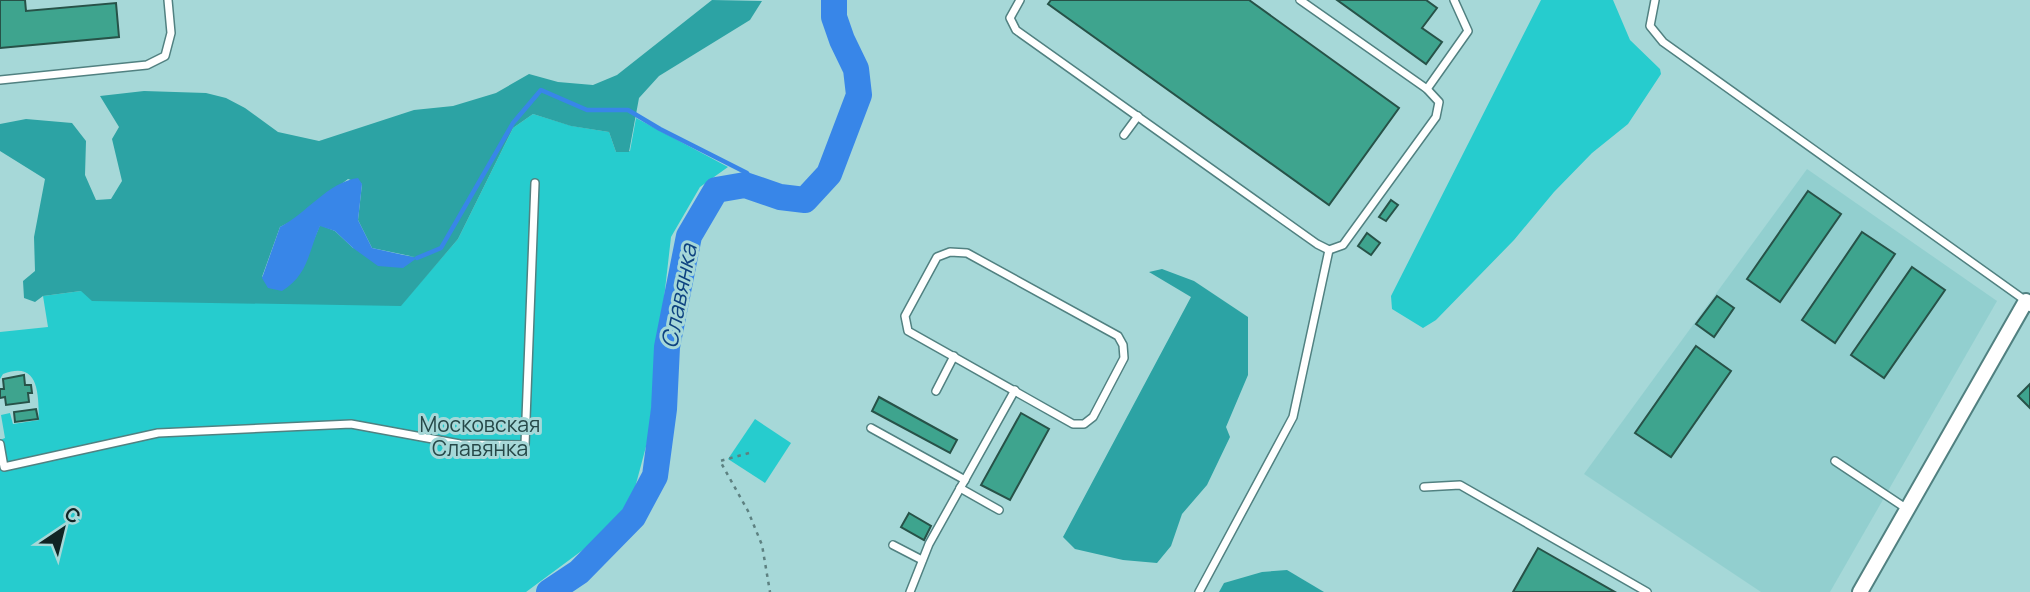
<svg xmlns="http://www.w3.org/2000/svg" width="2030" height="592" viewBox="0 0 2030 592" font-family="Manrope,sans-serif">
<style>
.built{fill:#92cfcf}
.green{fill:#26ccce}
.forest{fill:#2ca3a4;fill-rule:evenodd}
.water{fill:#3886e8}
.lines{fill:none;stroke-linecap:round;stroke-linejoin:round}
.stream{stroke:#3886e8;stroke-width:4.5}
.river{stroke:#3886e8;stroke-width:26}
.building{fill:#3ea48e;stroke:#275248;stroke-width:2}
.lane-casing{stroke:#518181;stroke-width:10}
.street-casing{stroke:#518181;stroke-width:18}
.path{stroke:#5d8181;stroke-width:2.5;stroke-dasharray:3.5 5;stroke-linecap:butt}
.lane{stroke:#fff;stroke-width:7}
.street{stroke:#fff;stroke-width:14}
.labels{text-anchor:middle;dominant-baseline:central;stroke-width:6;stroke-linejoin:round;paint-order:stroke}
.park-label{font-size:21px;fill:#264848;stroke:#a6d8d8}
.water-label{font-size:23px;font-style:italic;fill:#0e4381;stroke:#a6d8d8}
</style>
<rect width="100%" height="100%" fill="#a6d8d8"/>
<!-- built -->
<path class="built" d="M1807 169 1997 301 1830 592H1761L1584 474Z"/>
<!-- green -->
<g class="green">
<path d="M1541 0H1613L1630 40 1660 69 1661 74 1628 124 1592 153 1554 192 1514 240 1436 320 1423 328 1392 309 1391 296Z"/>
<path d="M533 114 572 126 609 132 616 152 630 151 636 118 728 167 700 187 671 237 648 439 632 499 599 538 526 592H0V440L5 438 1 415 10 413 13 424 39 420C38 395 40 360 3 374L0 379V332L48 327 43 296 81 291 401 305 458 239 513 128Z"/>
<path d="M755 419 791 443 765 483 728 459Z"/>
</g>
<!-- forest -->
<g class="forest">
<path d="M712 0 762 1 750 20 659 76 639 98 629 152H616L609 132 571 126 533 114 513 128 458 239 401 306 92 301 81 291 43 296 35 302 24 298 23 281 35 271 34 237 45 179 0 151V124L26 119 72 123 86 141 85 175 96 200 111 199 122 181 112 139 119 127 100 96 144 91 206 93 226 98 245 108 278 132 319 141 414 110 453 106 496 93 529 74 558 82 593 85 617 75ZM348 179 362 184 358 220 372 248 415 257 353 248 335 231 320 225 313 242 262 277 280 227 296 219Z"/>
<path d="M1162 269 1194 281 1248 317V375L1226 427 1230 437 1207 485 1182 514 1171 546 1157 563 1123 560 1075 549 1063 537 1191 297 1149 272Z"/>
<path d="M1287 570 1324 592H1219L1224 583 1262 572Z"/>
</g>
<!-- water -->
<path class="water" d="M358 178 362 184 358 220 372 248 417 258 403 268 378 266 353 248 335 231 320 226C308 252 309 274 282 291L268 288 262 278 280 227C306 214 328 182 358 178Z"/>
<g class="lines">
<!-- stream -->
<path class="stream" d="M417 258 441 248 513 123 541 90 587 110H628L660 129 747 173 755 188"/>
<!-- river -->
<path class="river" d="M549 592 579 572 633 517 655 476 664 409 667 347 689 236 716 190 745 185 780 197 805 200 829 174 859 95 856 69 842 40 834 17V0"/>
</g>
<!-- building -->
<g class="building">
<path d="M0 0H25L26 11 116 3 119 37 0 48Z"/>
<path d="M1051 0H1249L1399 108 1329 205 1048 4Z"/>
<path d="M1337 0H1426L1437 8 1422 28 1442 42 1426 64Z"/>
<path d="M1808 191 1841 214 1780 302 1747 279Z"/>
<path d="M1391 200 1398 205 1386 221 1379 217Z"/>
<path d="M1862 232 1895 254 1835 343 1802 320Z"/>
<path d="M1367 233 1380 243 1371 255 1358 246Z"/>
<path d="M1912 267 1945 290 1884 378 1851 355Z"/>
<path d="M1717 296 1734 308 1714 337 1696 324Z"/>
<path d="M1696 346 1731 371 1671 457 1635 433Z"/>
<path d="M24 375 25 385H31L32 393H28L29 402 6 405 5 397 0 398V389H4L3 379Z"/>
<path d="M2030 384V408L2018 396Z"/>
<path d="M879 397 957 440 950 453 872 411Z"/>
<path d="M36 409 38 419 15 422 14 412Z"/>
<path d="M1021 413 1049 429 1010 500 981 485Z"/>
<path d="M909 513 931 526 924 540 901 527Z"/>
<path d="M1538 548 1615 592H1513Z"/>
</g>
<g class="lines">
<defs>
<g id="lane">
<path d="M1020 0 1010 18 1016 30 1317 244 1329 250 1343 245 1436 117 1439 102 1427 89 1300 0"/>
<path d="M1655 0 1650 26 1663 42 2026 301"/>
<path d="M0 80 147 65 165 56 171 33 168 0"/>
<path d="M1427 89 1468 31 1454 0"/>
<path d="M1124 135 1138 116"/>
<path d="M950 252 967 253 1118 336 1123 345 1124 358 1093 417 1084 424H1073L908 331 905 316 937 257Z"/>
<path d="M936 391 954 356"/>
<path d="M871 428 965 480"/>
<path d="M0 444 4 467 158 433 351 424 460 444 525 445 535 183"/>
<path d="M1835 461 1907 509"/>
<path d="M1424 487 1460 485 1647 592"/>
<path d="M960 488 999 510"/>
<path d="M893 545 922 560"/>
<path d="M910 592 929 544 1015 390"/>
<path d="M1199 592 1293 417 1329 250"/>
</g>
<path id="street" d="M1860 592 2026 301 2030 304"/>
</defs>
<!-- lane casing -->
<use href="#lane" class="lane-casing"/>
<!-- street casing -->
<use href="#street" class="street-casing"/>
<!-- path -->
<path class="path" d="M749 453 720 461 748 511 762 545 770 592"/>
<!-- lane -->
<use href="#lane" class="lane"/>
<!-- street -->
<use href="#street" class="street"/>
</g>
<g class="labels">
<!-- park labels -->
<g class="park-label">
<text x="480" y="424">Московская<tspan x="480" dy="24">Славянка</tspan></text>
</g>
<!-- water labels -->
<g class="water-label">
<text transform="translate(678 296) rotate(-79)">Славянка</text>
</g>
</g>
<!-- north arrow -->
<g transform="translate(63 529) rotate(35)" stroke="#a6d8d8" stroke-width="5" paint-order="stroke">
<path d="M0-5L12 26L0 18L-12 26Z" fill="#102424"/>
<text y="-10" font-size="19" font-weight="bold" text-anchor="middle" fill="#102424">С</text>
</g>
</svg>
